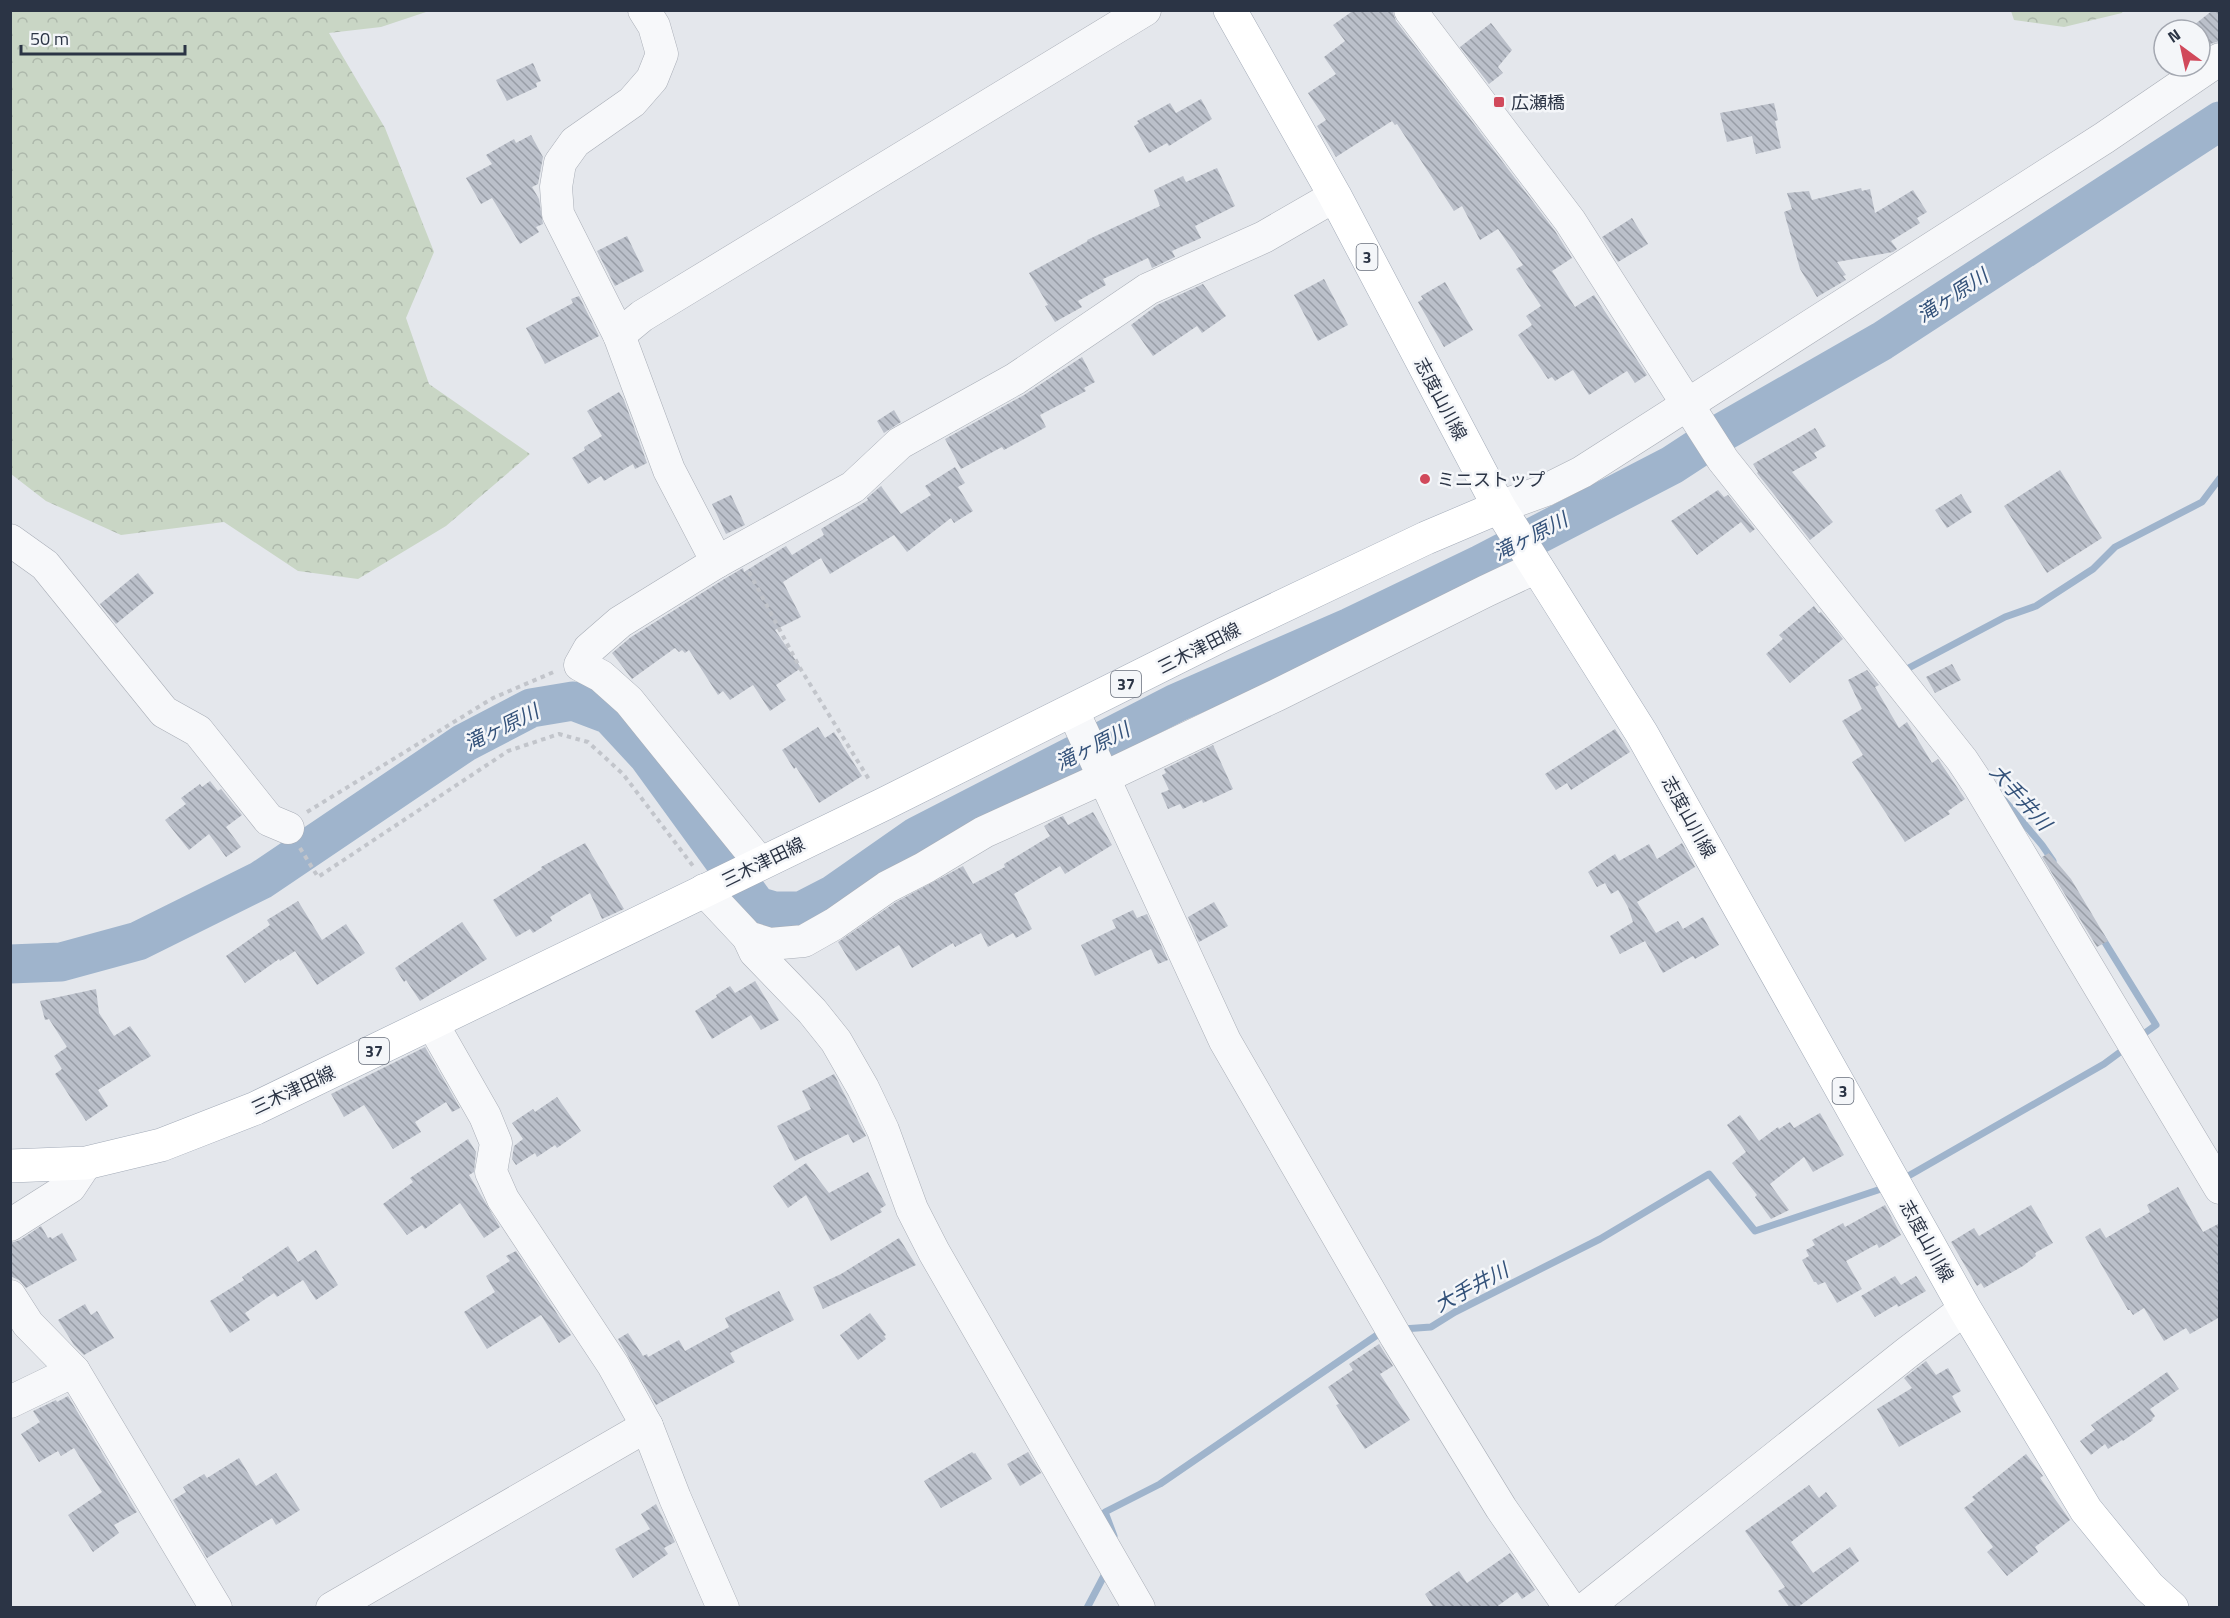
<svg xmlns="http://www.w3.org/2000/svg" width="2230" height="1618" viewBox="0 0 2230 1618" font-family="'Titillium Web','Noto Sans JP',sans-serif">
<style>
.forest{fill:url(#forest-crowns)}
.lines{fill:none;stroke-linecap:round;stroke-linejoin:round}
.stream{stroke:#9fb4cc;stroke-width:7}
.river{stroke:#9fb4cc;stroke-width:39}
.building{fill:url(#building-back-hatch)}
.minor-casing{stroke:#a9aeb7;stroke-width:33}
.major-casing{stroke:#a3abb8;stroke-width:34}
.path{stroke:#c2c5cb;stroke-width:4;stroke-dasharray:4.5 4.5;stroke-linecap:butt}
.minor{stroke:#f7f8fa;stroke-width:32}
.major{stroke:#fff;stroke-width:33}
.poi-dot{fill:#d1495b;stroke:#f4f6f9;stroke-width:2}
.labels{text-anchor:middle;dominant-baseline:central;stroke-width:5;stroke-linejoin:round;paint-order:stroke}
.shield{fill:#f4f6f9;stroke:#676e7b;stroke-width:1.5}
.shield-label{font-size:16px;font-weight:bold;fill:#2b3445}
.poi-label{font-size:18px;fill:#2b3445;stroke:#f4f6f9;text-anchor:start}
.street-label{font-size:18px;fill:#2b3445;stroke:#f4f6f9}
.water-label{font-size:20px;font-style:italic;fill:#34527a;stroke:#f4f6f9}
</style>
<defs>
<pattern id="forest-crowns" width="20" height="18" patternUnits="userSpaceOnUse" patternTransform="scale(1.5)"><rect width="20" height="18" fill="#c9d6c5"/><path d="M2 6a3 3 0 1 1 6 0M12 15a3 3 0 1 1 6 0" fill="none" stroke="#adb8ab"/></pattern>
<pattern id="building-back-hatch" width="6" height="6" patternUnits="userSpaceOnUse" patternTransform="scale(1.5)"><rect width="6" height="6" fill="#bbc0ca"/><path d="M-1 5l2 2M0 0l6 6M5-1l2 2" fill="none" stroke="#989da6"/></pattern>
</defs>
<rect width="100%" height="100%" fill="#e4e7ec"/>
<!-- forest -->
<g class="forest">
<path d="M10 11H429L381 27 329 33 385 128 434 252 406 318 429 384 530 454 446 526 358 579 298 571 224 522 121 535 46 501 11 474Z"/>
<path d="M2011 11H2123L2122 13 2064 27 2014 20Z"/>
</g>
<g class="lines">
<!-- stream -->
<g class="stream">
<path d="M1903 671 2005 617 2036 606 2093 569 2115 547 2202 502 2220 478"/>
<path d="M2004 800 2042 845 2053 861"/>
<path d="M2101 936 2156 1025 2138 1038"/>
<path d="M1910 1175 2104 1064 2127 1047"/>
<path d="M1403 1329 1431 1327 1455 1312 1600 1239 1709 1174 1755 1231 1881 1189"/>
<path d="M1114 1536 1105 1512 1160 1484 1383 1331"/>
<path d="M1087 1608 1107 1570"/>
</g>
<!-- river -->
<path class="river" d="M10 964 61 962 138 941 261 880 464 743 531 708 573 701 610 715 648 756 757 906 774 911H801L834 894 917 836 1176 703 1350 627 1481 564 1672 465 1721 433 1882 341 2220 121"/>
</g>
<!-- building -->
<g class="building">
<path d="M1354 10H1392L1396 21 1555 231 1572 258 1552 271 1575 307 1594 295 1647 375 1635 383 1627 371 1589 395 1573 370 1555 381 1552 377 1548 379 1518 335 1532 325 1526 316 1541 306 1516 269 1523 265 1498 229 1480 240 1462 206 1454 211 1397 124 1395 125 1392 121 1336 157 1317 126 1326 120 1308 93 1336 74 1324 57 1345 41 1333 25Z"/>
<path d="M2213 10H2220V41L2210 44 2194 25Z"/>
<path d="M1491 23 1512 50 1498 67 1503 73 1489 84 1460 47Z"/>
<path d="M533 63 541 81 536 83 537 87 507 101 496 80Z"/>
<path d="M1201 99 1212 119 1169 146 1167 143 1149 153 1134 126 1139 123 1137 121 1170 103 1176 113Z"/>
<path d="M1774 103 1778 120 1775 121 1781 148 1756 154 1752 136 1727 142 1720 113Z"/>
<path d="M531 135 543 157 538 184 532 187 539 199 543 224 536 227 539 232 520 244 492 198 481 204 466 178 492 164 486 155 514 139 516 143Z"/>
<path d="M1217 168 1235 206 1195 226 1201 238 1172 251 1175 257 1152 268 1148 258 1103 279 1106 285 1078 301 1082 307 1055 322 1045 306 1048 305 1029 273 1088 241 1087 240 1160 206 1154 190 1183 176 1186 182Z"/>
<path d="M1861 188 1862 191 1870 189 1875 213 1913 190 1927 212 1917 218 1920 223 1891 241 1897 249 1893 252 1837 262 1846 275 1843 276 1846 280 1817 297 1800 269 1784 212 1792 209 1787 193 1809 191 1812 200Z"/>
<path d="M1632 218 1648 244 1618 262 1602 237Z"/>
<path d="M627 236 644 271 615 286 597 251Z"/>
<path d="M1324 279 1348 325 1318 341 1294 295Z"/>
<path d="M1445 282 1473 330 1444 347 1418 302 1423 299 1421 296Z"/>
<path d="M1203 284 1226 316 1202 333 1197 326 1153 356 1131 325 1157 305Z"/>
<path d="M579 296 599 336 545 364 526 328 573 303 571 299Z"/>
<path d="M1082 357 1095 382 1084 388 1086 391 1040 415 1046 427 1004 450 1002 447 961 469 945 439 1024 395Z"/>
<path d="M619 392 624 400 647 463 635 469 633 464 604 481 601 476 588 484 572 458 585 450 584 447 602 436 587 411Z"/>
<path d="M894 410 901 422 884 433 877 421Z"/>
<path d="M1815 428 1826 446 1814 453 1817 458 1792 472 1833 522 1810 540 1757 473 1758 472 1753 464Z"/>
<path d="M955 467 965 483 958 487 973 511 954 523 951 518 907 552 894 535 830 574 821 558 783 582 801 617 775 630 801 668 776 685 786 700 770 711 753 685 730 700 723 691 718 695 689 650 685 653 682 650 679 652 675 648 632 679 612 653 631 637 726 578 743 568 744 572 786 546 792 555 824 535 821 529 868 500 867 498 881 486 901 514 931 495 925 486Z"/>
<path d="M2060 470 2102 538 2047 573 2004 506Z"/>
<path d="M1718 490 1724 497 1728 495 1755 529 1750 533 1741 522 1697 555 1671 521Z"/>
<path d="M1961 494 1972 512 1947 528 1935 510Z"/>
<path d="M731 495 745 525 726 534 712 504Z"/>
<path d="M138 573 154 593 116 624 100 604Z"/>
<path d="M1814 606 1819 613 1821 612 1843 639 1790 683 1766 654 1783 639 1779 635Z"/>
<path d="M1952 664 1961 680 1935 693 1926 677Z"/>
<path d="M1867 670 1879 685 1875 687 1899 728 1907 722 1932 763 1938 759 1965 799 1948 811 1950 814 1905 842 1852 762 1863 755 1842 721 1862 709 1848 680Z"/>
<path d="M818 727 825 738 834 732 862 776 819 803 796 767 794 769 782 750Z"/>
<path d="M1615 729 1630 752 1571 790 1567 783 1556 790 1545 774Z"/>
<path d="M1213 745 1233 789 1203 803 1202 800 1183 809 1180 804 1168 809 1161 793 1169 790 1162 775 1166 773 1164 769Z"/>
<path d="M210 781 218 791 221 789 242 815 226 827 241 847 226 857 209 834 189 850 165 820 186 804 181 798 200 784 202 787Z"/>
<path d="M1093 812 1112 845 1065 874 1060 866 1014 894 1032 929 1016 938 1013 933 988 947 981 933 955 947 953 943 912 968 899 945 856 971 838 942 896 902 963 866 973 884 1005 867 1004 864 1050 836 1044 826 1056 819 1063 816 1068 825Z"/>
<path d="M585 843 624 909 602 919 590 893 550 917 552 921 533 933 530 929 516 937 493 900 542 869 541 867Z"/>
<path d="M1682 843 1695 867 1637 902 1656 933 1678 921 1683 929 1703 917 1719 945 1695 959 1693 956 1663 973 1645 941 1620 954 1610 936 1633 922 1628 907 1618 890 1611 894 1605 883 1597 887 1588 872 1615 854 1619 861 1649 844 1657 859Z"/>
<path d="M2049 853 2071 879 2108 941 2097 947 2042 857Z"/>
<path d="M298 901 322 940 346 924 365 953 317 985 295 951 280 961 279 959 245 983 226 956 270 925 267 920Z"/>
<path d="M1214 902 1228 926 1199 942 1188 917Z"/>
<path d="M1133 910 1137 918 1147 914 1168 960 1158 964 1151 949 1095 976 1081 945 1116 928 1112 920Z"/>
<path d="M462 922 487 959 420 1001 406 980 404 982 395 968Z"/>
<path d="M755 981 779 1020 761 1030 751 1015 712 1039 695 1011 717 997 716 995 730 986 735 993Z"/>
<path d="M96 989 99 1013 114 1036 130 1026 151 1056 98 1090 108 1106 86 1121 55 1074 62 1069 54 1056 67 1047 49 1019 45 1020 40 1001Z"/>
<path d="M425 1047 460 1108 452 1112 446 1102 415 1122 421 1132 393 1149 364 1105 344 1117 331 1094Z"/>
<path d="M834 1074 866 1136 853 1143 848 1134 795 1161 777 1126 811 1109 802 1091Z"/>
<path d="M557 1097 581 1131 557 1148 555 1145 537 1157 535 1153 516 1165 512 1159 514 1146 523 1139 512 1123 533 1109 535 1112Z"/>
<path d="M1820 1113 1844 1155 1813 1172 1804 1157 1770 1184 1789 1210 1771 1219 1755 1197 1757 1195 1732 1163 1746 1152 1727 1125 1740 1115 1759 1141 1778 1127 1779 1129 1790 1122 1794 1128Z"/>
<path d="M468 1139 476 1152 474 1172 469 1175 500 1227 484 1238 460 1203 425 1229 422 1225 407 1235 383 1204 413 1182 410 1178Z"/>
<path d="M806 1163 829 1193 868 1172 886 1205 880 1209 882 1212 831 1241 806 1195 788 1208 773 1186Z"/>
<path d="M2178 1187 2203 1232 2220 1223V1317L2190 1334 2186 1328 2164 1341 2144 1308 2133 1315 2130 1310H2128L2085 1237 2100 1228 2106 1238 2150 1212 2147 1205Z"/>
<path d="M1885 1205 1901 1235 1879 1248 1877 1244 1846 1261 1862 1289 1837 1303 1825 1282 1818 1285 1816 1282H1814L1802 1260 1809 1256 1806 1250 1815 1245 1812 1240 1843 1223 1845 1227Z"/>
<path d="M2031 1205 2053 1243 2035 1253 2036 1256 2023 1266 1984 1288 1981 1283 1977 1286 1951 1242 1974 1228 1979 1236Z"/>
<path d="M41 1226 48 1238 51 1237 52 1239 62 1233 77 1260 26 1288 19 1280 10 1276V1243L20 1240Z"/>
<path d="M899 1238 916 1265 823 1309 813 1287 841 1274Z"/>
<path d="M288 1246 298 1262 316 1250 338 1285 316 1300 303 1280 277 1297 274 1293 245 1313 250 1320 230 1333 210 1301 244 1280 242 1277Z"/>
<path d="M516 1251 571 1335 559 1343 541 1315 487 1349 464 1312 495 1292 486 1276 510 1261 506 1256Z"/>
<path d="M1895 1276 1901 1285 1916 1276 1926 1291 1898 1307 1897 1304 1875 1317 1861 1296Z"/>
<path d="M779 1291 794 1320 730 1353 735 1362 656 1405 618 1339 628 1333 643 1356 647 1354 648 1357 679 1340 685 1351 729 1327 725 1318Z"/>
<path d="M85 1304 91 1315 97 1311 114 1338 84 1355 74 1345 58 1320Z"/>
<path d="M870 1313 886 1335 884 1336 886 1339 858 1360 840 1335Z"/>
<path d="M1379 1344 1393 1366 1380 1374 1410 1420 1365 1449 1336 1405 1339 1404 1328 1387 1353 1370 1349 1364Z"/>
<path d="M1926 1361 1936 1375 1948 1368 1961 1391 1952 1396 1961 1412 1899 1447 1877 1409 1912 1388 1904 1378Z"/>
<path d="M2167 1372 2179 1389 2150 1409 2155 1416 2152 1419 2153 1420 2123 1441 2122 1440 2108 1449 2105 1444 2091 1455 2080 1441 2095 1430 2091 1425Z"/>
<path d="M68 1396 137 1512 114 1525 119 1533 93 1552 68 1515 102 1492 74 1448 61 1456 58 1451 39 1462 21 1434 40 1422 33 1411 56 1400 57 1402Z"/>
<path d="M972 1452 974 1454 975 1453 992 1479 941 1508 924 1481Z"/>
<path d="M1028 1452 1041 1473 1020 1486 1007 1464Z"/>
<path d="M2026 1454 2043 1476 2040 1478 2070 1520 2035 1547 2038 1552 2007 1576 1987 1552 1993 1547 1964 1508 1975 1500 1972 1497Z"/>
<path d="M239 1458 256 1486 276 1473 300 1510 276 1525 272 1518 207 1558 173 1500 186 1492 183 1487 204 1474 207 1478Z"/>
<path d="M1809 1485 1819 1498 1826 1492 1837 1506 1791 1542 1813 1573 1850 1547 1859 1561 1797 1608H1790L1778 1591 1785 1587 1745 1531Z"/>
<path d="M656 1504 675 1542 664 1548 668 1554 633 1578 615 1549 650 1529 641 1514Z"/>
<path d="M1510 1553 1535 1590 1522 1599 1517 1592 1495 1608H1434L1425 1594 1459 1571 1467 1583Z"/>
</g>
<g class="lines">
<defs>
<g id="minor">
<path d="M644 10 654 26 662 54 652 79 632 102 575 142 560 163 556 187 558 214 619 335 669 470 717 562"/>
<path d="M1410 10 1570 221 1723 460 1962 760 1978 784 2220 1188"/>
<path d="M619 335 642 316 1145 10"/>
<path d="M1499 507 1546 490 1582 472 2104 138 2220 59"/>
<path d="M10 540 45 565 164 712 198 731 269 820 288 828"/>
<path d="M1073 711 1225 1041 1396 1337 1501 1508 1570 1608"/>
<path d="M760 863 629 701 601 676 580 665 589 649 620 622 717 562 853 487 900 443 1015 379 1148 289 1264 237 1335 196"/>
<path d="M704 890 748 937 770 944 804 941 834 924 887 887 924 868 984 832 1103 778 1277 695 1486 591 1537 567"/>
<path d="M748 937 755 952 812 1011 836 1041 863 1088 883 1130 912 1209 934 1252 1139 1608"/>
<path d="M432 1023 485 1116 496 1143 491 1172 503 1199 613 1365 647 1426 675 1498 723 1608"/>
<path d="M10 1225 70 1187 86 1163"/>
<path d="M10 1296 28 1324 74 1371 216 1608"/>
<path d="M10 1402 74 1371"/>
<path d="M332 1608 647 1426"/>
<path d="M1586 1608 1908 1352 1965 1309"/>
</g>
<g id="major">
<path d="M1230 10 1335 196 1499 507 1642 734 1965 1309 2086 1510 2149 1587 2172 1608"/>
<path d="M10 1166 86 1163 161 1145 256 1108 884 804 1224 634 1426 538 1499 507"/>
</g>
</defs>
<!-- minor casing -->
<use href="#minor" class="minor-casing"/>
<!-- major casing -->
<use href="#major" class="major-casing"/>
<!-- path -->
<g class="path">
<path d="M749 572 800 668 870 781"/>
<path d="M307 812 493 698 556 671"/>
<path d="M300 848 318 877 508 751 559 734 588 742 623 774 693 866"/>
</g>
<!-- minor -->
<use href="#minor" class="minor"/>
<!-- major -->
<use href="#major" class="major"/>
</g>
<!-- markers -->
<g class="poi-dot">
<rect x="1493" y="96" width="12" height="12" rx="3"/>
<circle cx="1425" cy="479" r="6"/>
</g>
<g class="labels">
<!-- shield labels -->
<g class="shield">
<rect x="1356.5" y="244" width="21" height="26" rx="4.5"/>
<rect x="1111" y="671" width="30" height="26" rx="4.5"/>
<rect x="359" y="1038" width="30" height="26" rx="4.5"/>
<rect x="1832.5" y="1078" width="21" height="26" rx="4.5"/>
</g>
<g class="shield-label">
<text x="1367" y="257">3</text>
<text x="1126" y="684">37</text>
<text x="374" y="1051">37</text>
<text x="1843" y="1091">3</text>
</g>
<!-- poi labels -->
<g class="poi-label">
<text x="1511" y="102">広瀬橋</text>
<text x="1437" y="479">ミニストップ</text>
</g>
<!-- street labels -->
<g class="street-label">
<text transform="translate(1441 399) rotate(62)">志度山川線</text>
<text transform="translate(1199 648) rotate(-27)">三木津田線</text>
<text transform="translate(1689 817) rotate(61)">志度山川線</text>
<text transform="translate(763 862) rotate(-26)">三木津田線</text>
<text transform="translate(293 1090) rotate(-25)">三木津田線</text>
<text transform="translate(1927 1241) rotate(61)">志度山川線</text>
</g>
<!-- water labels -->
<g class="water-label">
<text transform="translate(1952 295) rotate(-33)">滝ヶ原川</text>
<text transform="translate(1530 536) rotate(-27)">滝ヶ原川</text>
<text transform="translate(501 727) rotate(-26)">滝ヶ原川</text>
<text transform="translate(1092 746) rotate(-27)">滝ヶ原川</text>
<text transform="translate(2021 797) rotate(48)">大手井川</text>
<text transform="translate(1471 1287) rotate(-28)">大手井川</text>
</g>
</g>
<!-- border -->
<rect width="2230" height="1618" fill="none" stroke="#2b3445" stroke-width="24"/>
<!-- north arrow -->
<g transform="translate(2182 48) rotate(327)"><circle r="28" fill="#f4f6f9" stroke="#a4a8b1" stroke-width="1.5"/>
<path d="M0-4.5L10 22L0 15L-10 22Z" fill="#d1495b"/>
<text y="-9" font-size="16" font-weight="bold" text-anchor="middle" fill="#2b3445">N</text>
</g>
<!-- scale -->
<path d="M21 45v9h164v-9" fill="none" stroke="#2b3445" stroke-width="3"/>
<text x="30" y="45" font-size="18" fill="#2b3445" stroke="#f4f6f9" stroke-width="4.5" paint-order="stroke">50 m</text>
</svg>
